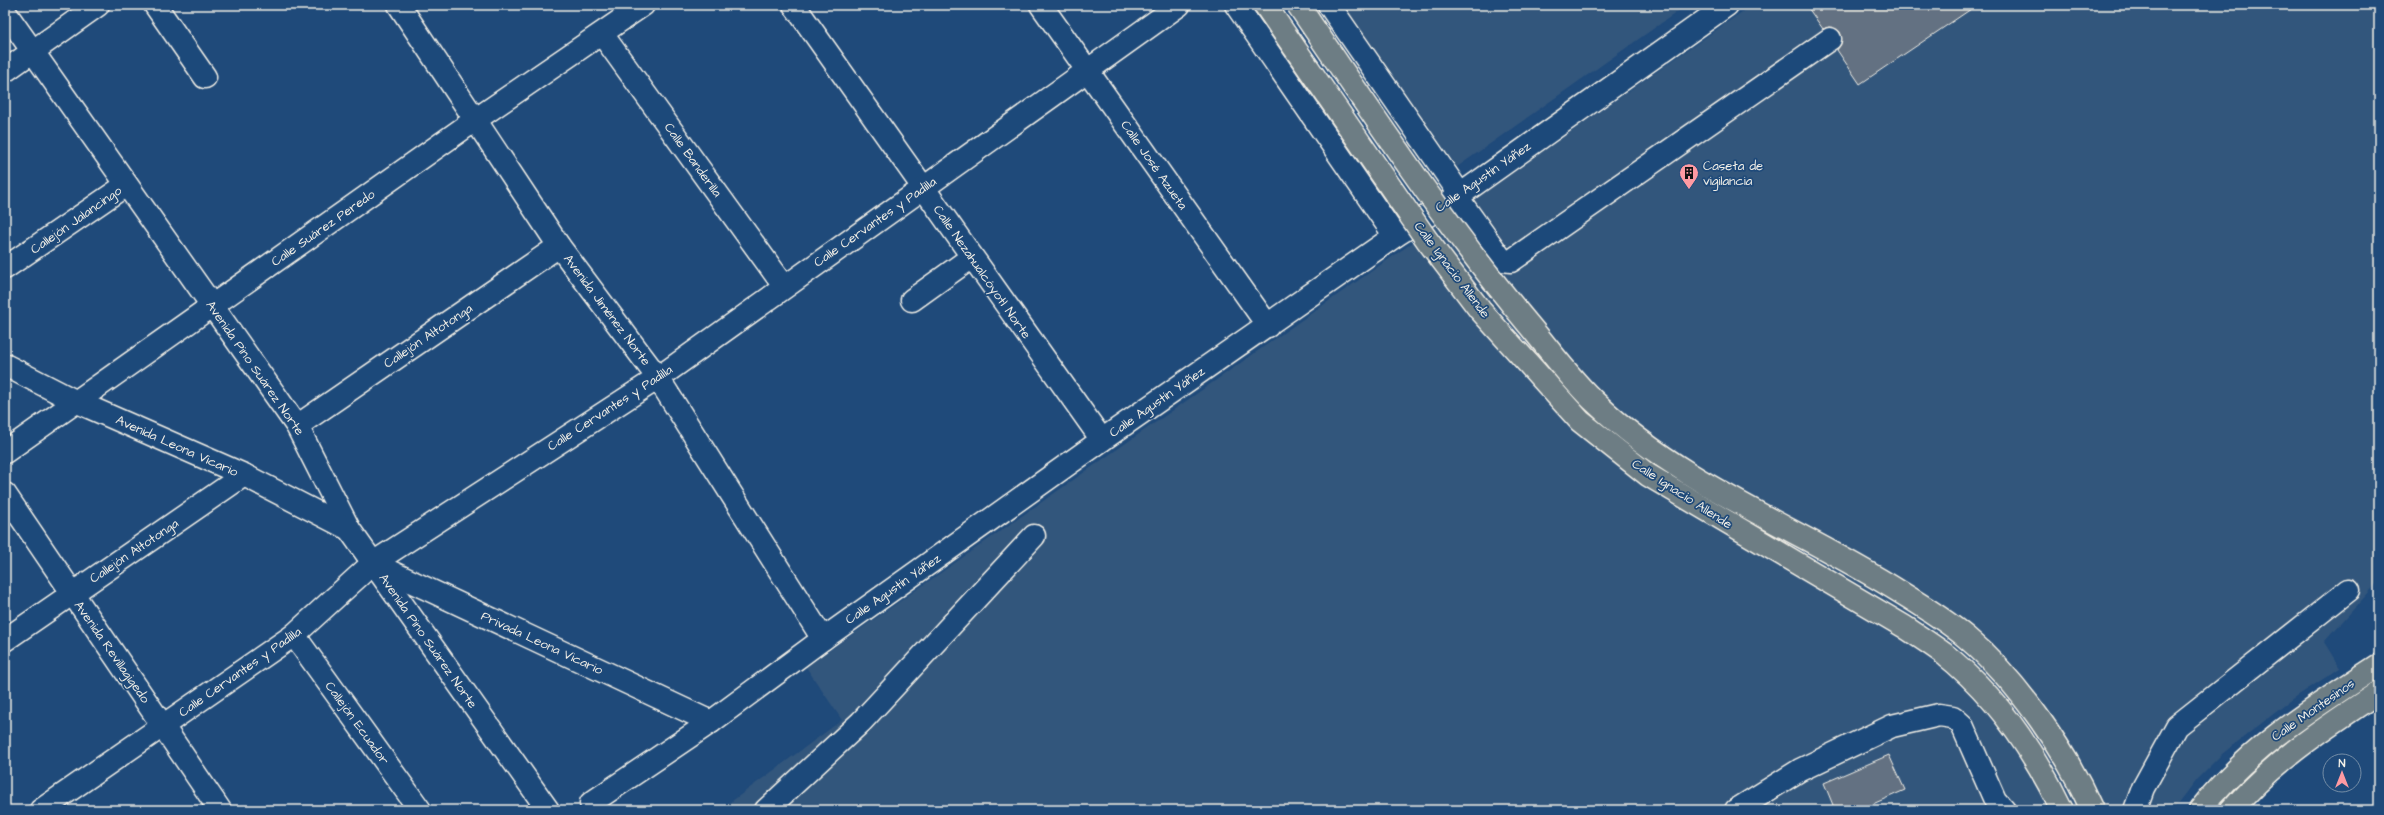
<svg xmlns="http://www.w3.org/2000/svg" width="2384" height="815" viewBox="0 0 2384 815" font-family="'Architects Daughter',sans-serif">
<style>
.built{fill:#33567c}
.building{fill:#637182;stroke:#f4f1e8}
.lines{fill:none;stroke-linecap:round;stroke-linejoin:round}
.minor-casing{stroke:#f4f1e8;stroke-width:25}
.major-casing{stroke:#f4f1e8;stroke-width:25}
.minor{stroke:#1f4a7a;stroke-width:22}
.major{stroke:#6d7d84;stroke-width:22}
.major-bridge-casing{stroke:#f4f1e8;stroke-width:25;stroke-linecap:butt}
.major-bridge{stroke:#6d7d84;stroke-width:22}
.labels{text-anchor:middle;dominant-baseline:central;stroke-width:3.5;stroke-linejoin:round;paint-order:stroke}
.street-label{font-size:13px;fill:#f4f1e8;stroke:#1f4a7a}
.poi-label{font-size:13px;fill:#f4f1e8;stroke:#1f4a7a;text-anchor:start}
</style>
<rect width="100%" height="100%" fill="#1f4a7a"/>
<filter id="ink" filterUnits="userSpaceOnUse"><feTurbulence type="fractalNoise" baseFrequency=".025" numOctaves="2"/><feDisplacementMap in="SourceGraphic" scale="8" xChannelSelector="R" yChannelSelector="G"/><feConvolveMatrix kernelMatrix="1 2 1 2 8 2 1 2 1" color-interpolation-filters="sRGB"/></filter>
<g filter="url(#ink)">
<!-- built -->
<g class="built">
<path d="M1344 5H1687L1457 167Z"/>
<path d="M1752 5H2379V581L2324 642 2340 668 2294 698 2222 754 2197 779 2173 810H720L842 720 806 667Z"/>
</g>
<!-- building -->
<g class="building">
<path d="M1806 5H1977L1860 84 1837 50 1841 44 1840 32 1829 27 1823 29Z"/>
<path d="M1889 755 1905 790 1859 810H1835L1824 783Z"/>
</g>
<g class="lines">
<defs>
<g id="minor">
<path d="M155 5 205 77"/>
<path d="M399 5 559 246 658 378 823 639"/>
<path d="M794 5 1102 440"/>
<path d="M1041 5 1268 326"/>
<path d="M1236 5 1395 236"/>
<path d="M1329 5 1460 194"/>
<path d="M5 12 297 426 349 529 548 810"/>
<path d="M602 34 784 286"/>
<path d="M5 71 98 5"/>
<path d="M1457 197 1502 260 1511 261 1830 39"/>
<path d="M5 268 126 185"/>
<path d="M912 300 972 257"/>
<path d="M5 365 75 401 244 475 349 529"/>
<path d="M297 426 559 246"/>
<path d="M5 452 475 120 643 5"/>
<path d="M5 494 220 810"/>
<path d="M374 564 711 722"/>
<path d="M294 635 420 810"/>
<path d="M5 640 244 475"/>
<path d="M591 803 711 722 823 639 1102 440 1395 236 1457 197 1727 5"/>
<path d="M41 810 294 635 373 563 658 378 1179 5"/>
<path d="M766 810 861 722 1034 536"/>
<path d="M1736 810 1800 770 1892 726 1939 715 1953 717 1962 725 1995 800 2004 810"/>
<path d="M2135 810 2143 788 2177 726 2349 590"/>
</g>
<g id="major">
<path d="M2200 810C2249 747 2313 708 2379 665"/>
<path d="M2232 810C2273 761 2326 727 2379 692"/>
</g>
</defs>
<!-- minor casing -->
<use href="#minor" class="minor-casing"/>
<!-- major casing -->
<use href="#major" class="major-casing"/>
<!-- minor -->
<use href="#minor" class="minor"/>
<!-- major -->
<use href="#major" class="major"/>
<defs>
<g id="major-bridge">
<path d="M1265 5 1427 240 1480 310 1580 421 1648 475 1905 627C1918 636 1931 644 1943 653 1995 694 2034 751 2062 810"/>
<path d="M1298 5C1372 113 1444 223 1528 324 1550 350 1571 380 1596 403 1684 487 1799 528 1900 592 1923 606 1947 621 1967 638 2017 680 2066 751 2092 810"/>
</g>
</defs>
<!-- major-bridge casing -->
<use href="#major-bridge" class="major-bridge-casing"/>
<!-- major-bridge -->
<use href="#major-bridge" class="major-bridge"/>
</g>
</g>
<!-- icons -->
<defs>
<symbol id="building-pin" viewBox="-11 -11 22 30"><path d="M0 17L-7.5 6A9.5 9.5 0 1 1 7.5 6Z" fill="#ff9aa2" stroke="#1f4a7a"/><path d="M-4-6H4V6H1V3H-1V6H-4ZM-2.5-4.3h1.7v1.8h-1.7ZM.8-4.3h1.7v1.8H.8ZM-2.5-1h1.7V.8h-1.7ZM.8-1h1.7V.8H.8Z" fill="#111"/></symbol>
</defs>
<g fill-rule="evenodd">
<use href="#building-pin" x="1678" y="162" width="22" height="30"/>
</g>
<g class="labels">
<!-- street labels -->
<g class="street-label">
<text transform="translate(693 160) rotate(54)">Calle Banderilla</text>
<text transform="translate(1154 165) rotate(55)">Calle José Azueta</text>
<text transform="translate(1483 177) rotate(-35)">Calle Agustín Yáñez</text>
<text transform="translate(76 220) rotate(-35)">Callejón Jalancingo</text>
<text transform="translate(875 222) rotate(-35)">Calle Cervantes y Padilla</text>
<text transform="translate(323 228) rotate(-35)">Calle Suárez Peredo</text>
<text transform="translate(1452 270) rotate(53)">Calle Ignacio Allende</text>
<text transform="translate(982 272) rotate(55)">Calle Nezahualcóyotl Norte</text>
<text transform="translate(607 310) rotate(53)">Avenida Jiménez Norte</text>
<text transform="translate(428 336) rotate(-34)">Callejón Altotonga</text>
<text transform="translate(255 368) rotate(55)">Avenida Pino Suárez Norte</text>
<text transform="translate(1157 402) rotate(-35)">Calle Agustín Yáñez</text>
<text transform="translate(610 408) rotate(-33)">Calle Cervantes y Padilla</text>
<text transform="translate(177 446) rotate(24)">Avenida Leona Vicario</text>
<text transform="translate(1682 494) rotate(33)">Calle Ignacio Allende</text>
<text transform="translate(134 551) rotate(-34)">Callejón Altotonga</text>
<text transform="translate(893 589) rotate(-35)">Calle Agustín Yáñez</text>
<text transform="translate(428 641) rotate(55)">Avenida Pino Suárez Norte</text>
<text transform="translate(542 643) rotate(25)">Privada Leona Vicario</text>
<text transform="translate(112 652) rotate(55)">Avenida Revillagigedo</text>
<text transform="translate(240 672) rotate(-35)">Calle Cervantes y Padilla</text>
<text transform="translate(2313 710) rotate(-35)">Calle Montesinos</text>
<text transform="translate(357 723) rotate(54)">Callejón Ecuador</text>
</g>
<!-- poi labels -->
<g class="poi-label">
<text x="1703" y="166">Caseta de<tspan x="1703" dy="15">vigilancia</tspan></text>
</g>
</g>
<!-- margin -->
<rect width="2384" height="815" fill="none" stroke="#1f4a7a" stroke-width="20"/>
<rect x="10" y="10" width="2364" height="795" fill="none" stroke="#f4f1e8" stroke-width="1.5" filter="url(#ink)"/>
<!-- north arrow -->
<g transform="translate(2342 773)"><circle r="19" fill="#1f4a7a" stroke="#748da6"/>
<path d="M0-3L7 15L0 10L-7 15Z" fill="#ff9aa2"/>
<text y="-6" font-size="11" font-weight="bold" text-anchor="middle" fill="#f4f1e8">N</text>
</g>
</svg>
